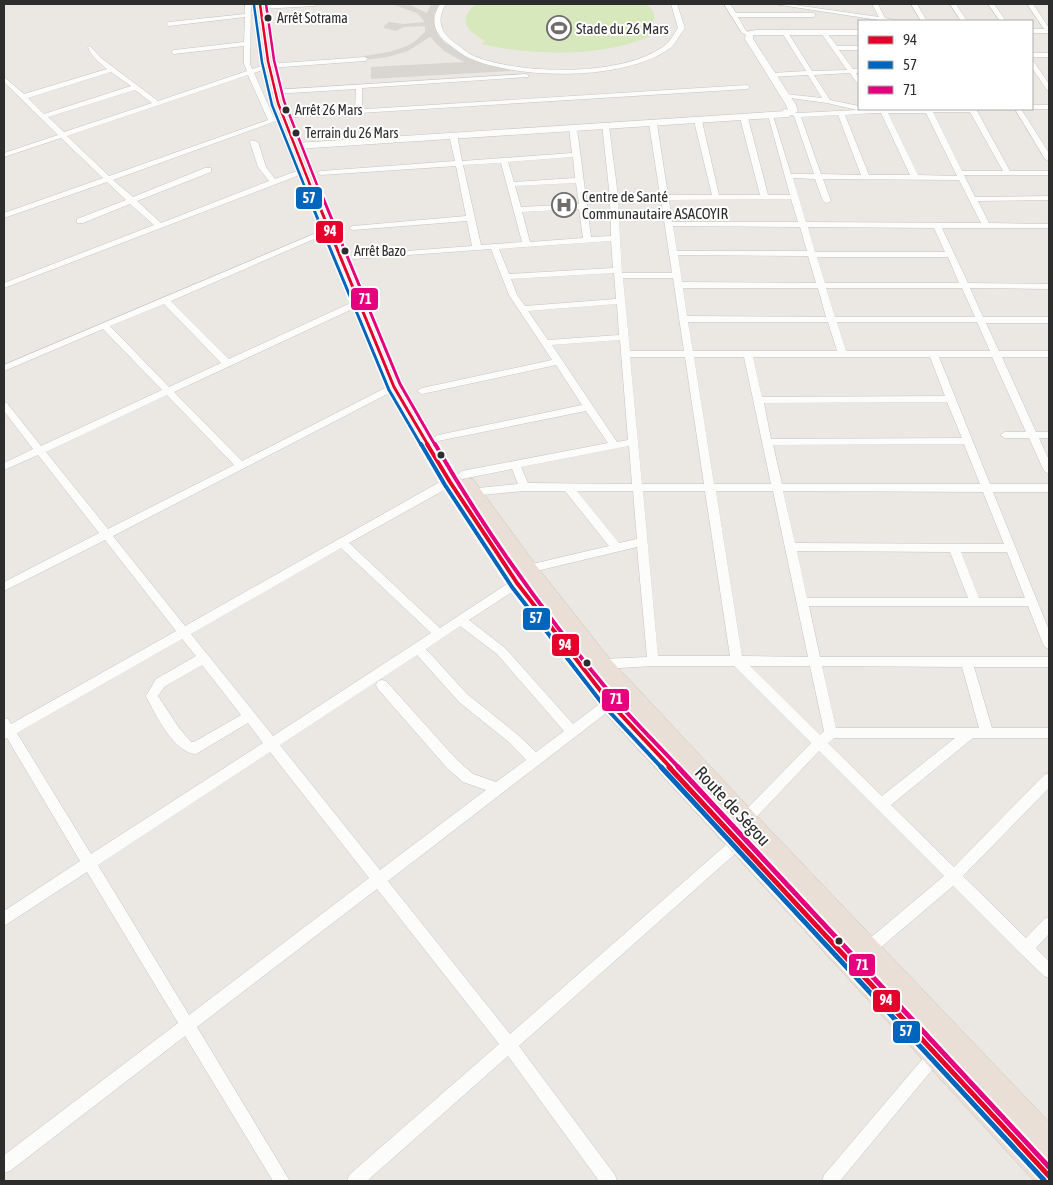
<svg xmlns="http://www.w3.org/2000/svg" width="1053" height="1185" viewBox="0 0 1053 1185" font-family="'Asap Condensed',sans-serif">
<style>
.pitch{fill:#d7e9bc}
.plaza{fill:#d9d6d2}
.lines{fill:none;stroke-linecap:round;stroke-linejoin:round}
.street-casing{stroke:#c5c4c4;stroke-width:1}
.secondary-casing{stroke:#c5c4c4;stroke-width:1}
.highway-casing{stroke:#c6c5c3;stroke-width:1}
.street{fill:#fcfcfb;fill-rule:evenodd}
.secondary{fill:#fcfcfb;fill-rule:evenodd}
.highway{fill:#e9dfd6;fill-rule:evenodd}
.bus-1-far3-casing{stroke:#fff;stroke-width:5}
.bus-1-far2-casing{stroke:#fff;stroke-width:6}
.bus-1-far1-casing{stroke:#fff;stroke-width:8}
.bus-1-casing{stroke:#fff;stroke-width:9}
.bus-2-far3-casing{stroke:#fff;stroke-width:5}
.bus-2-far2-casing{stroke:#fff;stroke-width:6}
.bus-2-far1-casing{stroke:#fff;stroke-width:8}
.bus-2-casing{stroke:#fff;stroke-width:9}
.bus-3-far3-casing{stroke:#fff;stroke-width:5}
.bus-3-far2-casing{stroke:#fff;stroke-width:6}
.bus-3-far1-casing{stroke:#fff;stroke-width:8}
.bus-3-casing{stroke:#fff;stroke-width:9}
.bus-1-far3{stroke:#e4002b;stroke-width:2.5}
.bus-1-far2{stroke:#e4002b;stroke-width:3}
.bus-1-far1{stroke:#e4002b;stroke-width:4}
.bus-1{stroke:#e4002b;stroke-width:5}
.bus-2-far3{stroke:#0065bd;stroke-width:2.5}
.bus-2-far2{stroke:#0065bd;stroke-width:3}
.bus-2-far1{stroke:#0065bd;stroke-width:4}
.bus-2{stroke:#0065bd;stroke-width:5}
.bus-3-far3{stroke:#e5007d;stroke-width:2.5}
.bus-3-far2{stroke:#e5007d;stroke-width:3}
.bus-3-far1{stroke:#e5007d;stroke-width:4}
.bus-3{stroke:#e5007d;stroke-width:5}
.bus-dot{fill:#2d2d2d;stroke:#fff;stroke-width:2}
.labels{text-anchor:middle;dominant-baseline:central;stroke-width:4;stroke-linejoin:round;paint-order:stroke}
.far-bus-label{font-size:14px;fill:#2d2d2d;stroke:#fff;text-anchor:start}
.far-poi-label{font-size:15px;fill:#2d2d2d;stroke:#fff;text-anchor:start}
.street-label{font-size:18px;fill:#2d2d2d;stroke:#fff}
.line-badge{stroke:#fff;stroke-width:2}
.badge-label{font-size:14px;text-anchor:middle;font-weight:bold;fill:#fff}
</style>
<rect width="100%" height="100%" fill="#ebe8e4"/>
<!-- pitch -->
<path class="pitch" d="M476 4H646C658 13 657 22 647 32L654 34C608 58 531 56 481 44L485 41C466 30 457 20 476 4Z"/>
<!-- plaza -->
<path class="plaza" d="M391 4H408L427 13 431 4H440L434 14V23L439 36 445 43 472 59 512 71 371 79V67L464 62 444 51 430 37 408 51 388 57 365 60 364 56 389 52 407 46 414 42 425 32V26L404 27 396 31 384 28V26L389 22 403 24 425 22 417 13Z"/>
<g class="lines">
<defs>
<g id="street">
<path d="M245 4H251L250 64 252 69 268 64 365 57 368 59 365 61 269 68 254 73 274 118 284 116V118L113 180 133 197 205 168H211V172L137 201 161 223 269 181 258 167 250 142 251 140 258 142 266 167 275 179 294 172H297V176L4 288V283L154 225 130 204 83 223H77V219L126 200 107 182 4 218V213L103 178 61 138 4 157V153L58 135 4 82V77L24 94 107 69C100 63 90 55 88 47L90 46 101 58 158 101 247 71 244 64V46L174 54 171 52 174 50 244 42 245 17 169 26 166 24 169 22 245 14ZM111 72 131 86 44 114 28 98ZM248 75 268 120 109 176 67 136ZM135 90 152 103 64 132 48 117Z"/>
<path d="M287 4H318L315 6 260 9 257 7 260 5Z"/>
<path d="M440 4H446C436 20 440 32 455 43 461 47 467 53 474 56 520 75 623 77 664 46 670 42 674 34 678 28L671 4H677L685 28C680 34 675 45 669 49 623 81 519 80 469 58 463 55 456 50 450 45 435 35 429 21 440 4Z"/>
<path d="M724 4H730L736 13H813L816 15 813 17H738L746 31 752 34 749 36 742 33Z"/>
<path d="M774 4H788L879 17 872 4H878L885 18 899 21H885Z"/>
<path d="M911 4H917L927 21H921Z"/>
<path d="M950 4H956L967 21H961Z"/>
<path d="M988 4H994L1006 21H1000Z"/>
<path d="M1027 4H1033L1049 28V33L1046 32Z"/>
<path d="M784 29 787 31 812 71 847 70 821 33 822 32H826L837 46H859V50H839L853 69H859V73H856L859 78V84L857 83 850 73 814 75 830 100 859 106 860 110 976 109 1010 171H1049V175H964L975 197 1049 196V200L978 201 989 223 1049 224V228H942L968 283 1049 284V289L970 288 983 317H1049V323H986L999 351H1049V357H1002L1036 432H1049V438H1039L1049 460V474L1044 471 1029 438H1005L1000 435 1005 432H1026L992 357H939L990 484H1049V492H993L1049 630V649L1045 647 1043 644 1028 606H809L820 657H1049V667H974L992 728H1049V738H973L891 805 954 867 1044 775 1049 773V788L963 876 1026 938 1044 919 1049 917V934L1036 948 1049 961V978L1044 976 1021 954 953 886 873 954 868 956 863 954 861 949 863 944 944 876 819 751 748 826 743 828 738 826 736 822 738 818 811 743 734 666H653L602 669 598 667 596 664 598 661 602 659 647 657 637 547 528 573 524 572 522 569 524 566 528 565 609 546 565 491H524L472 496 468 495 467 492 468 489 518 484 512 469 462 479 457 475 462 471 608 443 586 411 438 441 433 438 438 435 582 405 556 365 422 394 417 391 422 388 552 360 509 295 491 249 354 259 350 257 354 255 472 246 467 221 353 230 349 228 353 226 466 216 456 166 321 175 317 173 321 171 455 161 449 135 453 133 457 135 462 161 572 153 569 128 573 126 577 128 591 237 611 236 610 198 602 124 609 126 618 196 660 195 649 124 653 122 657 124 668 195H712L694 121 698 119 702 121 719 195H760L740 118 744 116 748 118 768 195H790L768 115 773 116 791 174H814L794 116 782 111 785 109 798 113 857 110 827 103 783 97 782 96 785 94 822 98 808 75 772 77 769 75 772 73 806 71 781 31ZM933 112H970L1003 171H962ZM873 113H881L910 175H869L845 115ZM888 113H926L957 176 918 175ZM838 115 861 175 821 174 801 117ZM573 157 575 178 514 182 508 162ZM501 163 522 242 481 245 463 165ZM793 178 815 179 823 201 827 203 831 201 823 179 959 180 981 223 806 222ZM576 183 579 204 521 207 515 186ZM791 199 798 222H672L669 200ZM618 200H661L672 273H622ZM579 209 583 238 530 242 522 212ZM673 226 800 227 807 251H677ZM808 227 934 228 945 252H815ZM611 241 613 268 509 274 499 249ZM678 255 808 256 816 283 682 282ZM817 257H948L959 283H825ZM614 273 616 299 525 306 517 295 511 279ZM623 278H673L684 351H630ZM683 288H818L826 317 687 316ZM826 288H962L975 317H835ZM617 304 619 335 548 340 528 311ZM688 322H828L837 351H693ZM837 322H977L990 351H846ZM620 340 628 440 617 442 552 345ZM630 357H685L704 484H642ZM694 357H744L771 484H714ZM753 357H930L945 396 762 397ZM947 402 962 438 771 439 764 403ZM964 444 980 484H782L773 445ZM629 446 632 484 528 483 521 467ZM577 491H633L637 539 619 543ZM643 491H705L730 656H658ZM716 491H773L808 657 742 656ZM783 491 983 492 1004 544 795 543ZM797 551 950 552 968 598H807ZM961 552H1007L1025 598H979ZM750 666H810L824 731 820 735ZM822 666 962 667 979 728H836ZM834 738H955L882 796 828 743Z"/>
<rect x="1032" y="53" width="17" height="4"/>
<path d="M1032 61 1034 62 1049 84V91L1047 90 1032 68Z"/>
<path d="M526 74 528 75V77L362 88V108L367 109 747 85 750 87 747 89 295 117 293 116V114L355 110 356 89 274 94 271 92 274 90Z"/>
<path d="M1032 105H1049V109H1031Z"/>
<path d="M1015 109H1021L1049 153V161L1045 159Z"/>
<path d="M314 234 321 236 171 301 229 359 355 301H361V305L174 392 242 461 391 385H397V389L113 536 185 626 438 483H446L447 486 446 489 349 543 440 628 513 580H521L523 583 521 586 469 620 505 648 573 724 606 699 610 698 614 699 616 703 614 707 388 881 510 1034 735 837 740 835 745 837 747 841 745 845 519 1046 615 1175 617 1181H599L508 1056 367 1181H347L349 1175 499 1044 377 889 197 1027 290 1181H273L185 1036 10 1171 4 1173V1155L178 1023 87 872 4 926V911L80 861 7 738 4 739V718L8 719 11 724 176 631 105 540 4 591V582L99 533 38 455 4 470V463L33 449 4 411V402L7 403 41 446 162 390 103 329 4 371V365ZM164 304 221 363 169 387 110 326ZM167 395 234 465 108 529 46 452ZM341 548 431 633 273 736 191 634ZM460 626 497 654 564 731 536 752 518 735 467 694 426 649ZM182 639 196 656 156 679 146 696C155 714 174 753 196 754L248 723 263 743 91 854 17 733ZM417 655 459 702 510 743 526 760 496 782 473 774 457 760 386 681 382 680 378 681 376 685 378 689 447 768 463 782 486 790 380 870 280 745ZM202 665 241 715 194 742H191L179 728 158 696 164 687ZM270 752 369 878 189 1015 98 865Z"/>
<path d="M936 1046 941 1049 944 1054 941 1059 840 1181H822L824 1175 931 1049Z"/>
</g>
<g id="secondary">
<rect x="1032" y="29" width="17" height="4"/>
<path d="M756 30H859V35H753V39L796 105 798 111 788 117 296 149 291 146 296 143 786 111 788 110 786 105 745 39 746 32Z"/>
</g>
<path id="highway" d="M255 4H265C269 43 276 80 288 117L402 387 459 482 467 478 473 479 535 564 609 658 753 812 1049 1122V1181H1034L602 710 510 588 444 487 386 387 276 117C264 80 256 42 255 4Z"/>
</defs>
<!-- street casing -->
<use href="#street" class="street-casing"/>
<!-- secondary casing -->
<use href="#secondary" class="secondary-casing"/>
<!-- highway casing -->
<use href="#highway" class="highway-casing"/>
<!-- street -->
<use href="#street" class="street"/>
<!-- secondary -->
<use href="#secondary" class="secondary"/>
<!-- highway -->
<use href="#highway" class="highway"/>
<defs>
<path id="bus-1-far3" d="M260 4 268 61 278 103 314 195"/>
<path id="bus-1-far2" d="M314 193 394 387 428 445"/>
<path id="bus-1-far1" d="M427 444 450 482 517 583 610 703 671 768"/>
<path id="bus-1" d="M669 767 1049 1176"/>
<path id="bus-2-far3" d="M254 5 262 62 272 105 308 195"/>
<path id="bus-2-far2" d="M307 193 389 390 421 445"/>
<path id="bus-2-far1" d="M421 444 445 485 512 587 605 707 662 768"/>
<path id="bus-2" d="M661 767 1044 1180"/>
<path id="bus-3-far3" d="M266 4 274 60 284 101 321 195"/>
<path id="bus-3-far2" d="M321 193 400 384 435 445"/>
<path id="bus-3-far1" d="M435 444C486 533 548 619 615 699 635 723 658 745 679 768"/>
<path id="bus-3" d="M678 767 1049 1167"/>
</defs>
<!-- bus-1-far3 casing -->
<use href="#bus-1-far3" class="bus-1-far3-casing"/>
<!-- bus-1-far2 casing -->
<use href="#bus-1-far2" class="bus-1-far2-casing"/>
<!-- bus-1-far1 casing -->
<use href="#bus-1-far1" class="bus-1-far1-casing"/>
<!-- bus-1 casing -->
<use href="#bus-1" class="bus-1-casing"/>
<!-- bus-2-far3 casing -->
<use href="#bus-2-far3" class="bus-2-far3-casing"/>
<!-- bus-2-far2 casing -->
<use href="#bus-2-far2" class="bus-2-far2-casing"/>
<!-- bus-2-far1 casing -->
<use href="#bus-2-far1" class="bus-2-far1-casing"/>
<!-- bus-2 casing -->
<use href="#bus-2" class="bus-2-casing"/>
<!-- bus-3-far3 casing -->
<use href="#bus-3-far3" class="bus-3-far3-casing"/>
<!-- bus-3-far2 casing -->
<use href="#bus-3-far2" class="bus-3-far2-casing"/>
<!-- bus-3-far1 casing -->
<use href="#bus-3-far1" class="bus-3-far1-casing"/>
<!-- bus-3 casing -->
<use href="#bus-3" class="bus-3-casing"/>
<!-- bus-1-far3 -->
<use href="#bus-1-far3" class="bus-1-far3"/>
<!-- bus-1-far2 -->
<use href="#bus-1-far2" class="bus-1-far2"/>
<!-- bus-1-far1 -->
<use href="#bus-1-far1" class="bus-1-far1"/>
<!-- bus-1 -->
<use href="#bus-1" class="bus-1"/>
<!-- bus-2-far3 -->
<use href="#bus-2-far3" class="bus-2-far3"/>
<!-- bus-2-far2 -->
<use href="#bus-2-far2" class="bus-2-far2"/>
<!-- bus-2-far1 -->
<use href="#bus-2-far1" class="bus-2-far1"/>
<!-- bus-2 -->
<use href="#bus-2" class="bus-2"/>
<!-- bus-3-far3 -->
<use href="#bus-3-far3" class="bus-3-far3"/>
<!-- bus-3-far2 -->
<use href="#bus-3-far2" class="bus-3-far2"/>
<!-- bus-3-far1 -->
<use href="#bus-3-far1" class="bus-3-far1"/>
<!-- bus-3 -->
<use href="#bus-3" class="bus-3"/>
</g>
<!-- icons -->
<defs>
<symbol id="stadium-ring" viewBox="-11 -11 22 22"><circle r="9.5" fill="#fff" stroke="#706e6d" stroke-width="1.5"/><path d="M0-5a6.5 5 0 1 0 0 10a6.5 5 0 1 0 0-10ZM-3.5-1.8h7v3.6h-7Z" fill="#706e6d"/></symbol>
<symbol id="hospital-ring" viewBox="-11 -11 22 22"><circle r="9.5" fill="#fff" stroke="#706e6d" stroke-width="1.5"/><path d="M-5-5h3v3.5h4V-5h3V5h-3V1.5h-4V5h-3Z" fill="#706e6d"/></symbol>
</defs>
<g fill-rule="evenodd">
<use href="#stadium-ring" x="545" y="14" width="28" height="28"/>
<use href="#hospital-ring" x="550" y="191" width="28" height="28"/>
</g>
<!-- markers -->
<g class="bus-dot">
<circle cx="268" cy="18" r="4.5"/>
<circle cx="286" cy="110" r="4.5"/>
<circle cx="296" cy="133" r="4.5"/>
<circle cx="345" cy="251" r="4.5"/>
<circle cx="441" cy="455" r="4.5"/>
<circle cx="587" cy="663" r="4.5"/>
<circle cx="839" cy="941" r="4.5"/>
</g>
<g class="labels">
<!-- far-bus labels -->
<g class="far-bus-label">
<text x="277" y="18">Arrêt Sotrama</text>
<text x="295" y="110">Arrêt 26 Mars</text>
<text x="305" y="133">Terrain du 26 Mars</text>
<text x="354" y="251">Arrêt Bazo</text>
</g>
<!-- far-poi labels -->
<g class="far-poi-label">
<text x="576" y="28">Stade du 26 Mars</text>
<text x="582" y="196">Centre de Santé<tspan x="582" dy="17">Communautaire ASACOYIR</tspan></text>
</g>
<!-- street labels -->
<g class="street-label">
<text transform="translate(733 806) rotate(47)">Route de Ségou</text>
</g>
</g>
<g class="line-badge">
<rect x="295" y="186" width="28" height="24" rx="5" fill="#0065bd"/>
<rect x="315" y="220" width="29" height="24" rx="5" fill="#e4002b"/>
<rect x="350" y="287" width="29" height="24" rx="5" fill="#e5007d"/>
<rect x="522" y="607" width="29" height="24" rx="5" fill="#0065bd"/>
<rect x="551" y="633" width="29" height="24" rx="5" fill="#e4002b"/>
<rect x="601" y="688" width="29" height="24" rx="5" fill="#e5007d"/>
<rect x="848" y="953" width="28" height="24" rx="5" fill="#e5007d"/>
<rect x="872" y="989" width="29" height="24" rx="5" fill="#e4002b"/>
<rect x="892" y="1020" width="29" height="24" rx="5" fill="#0065bd"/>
</g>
<g class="badge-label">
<text x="309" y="203">57</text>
<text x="330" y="236">94</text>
<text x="365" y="304">71</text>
<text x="536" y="623">57</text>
<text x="565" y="650">94</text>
<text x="616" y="704">71</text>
<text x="862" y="970">71</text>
<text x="886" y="1005">94</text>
<text x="906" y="1036">57</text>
</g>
<!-- border -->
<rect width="1053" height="1185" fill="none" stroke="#2d2d2d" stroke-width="10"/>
<!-- legend -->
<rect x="858" y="20" width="175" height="90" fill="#ffffff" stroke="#ababab"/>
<rect x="868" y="36" width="25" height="8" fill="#e4002b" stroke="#ababab"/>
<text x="903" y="45" font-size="15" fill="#2d2d2d">94</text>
<rect x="868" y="61" width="25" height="8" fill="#0065bd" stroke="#ababab"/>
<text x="903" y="70" font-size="15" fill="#2d2d2d">57</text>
<rect x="868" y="86" width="25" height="8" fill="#e5007d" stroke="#ababab"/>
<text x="903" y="95" font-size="15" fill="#2d2d2d">71</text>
</svg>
